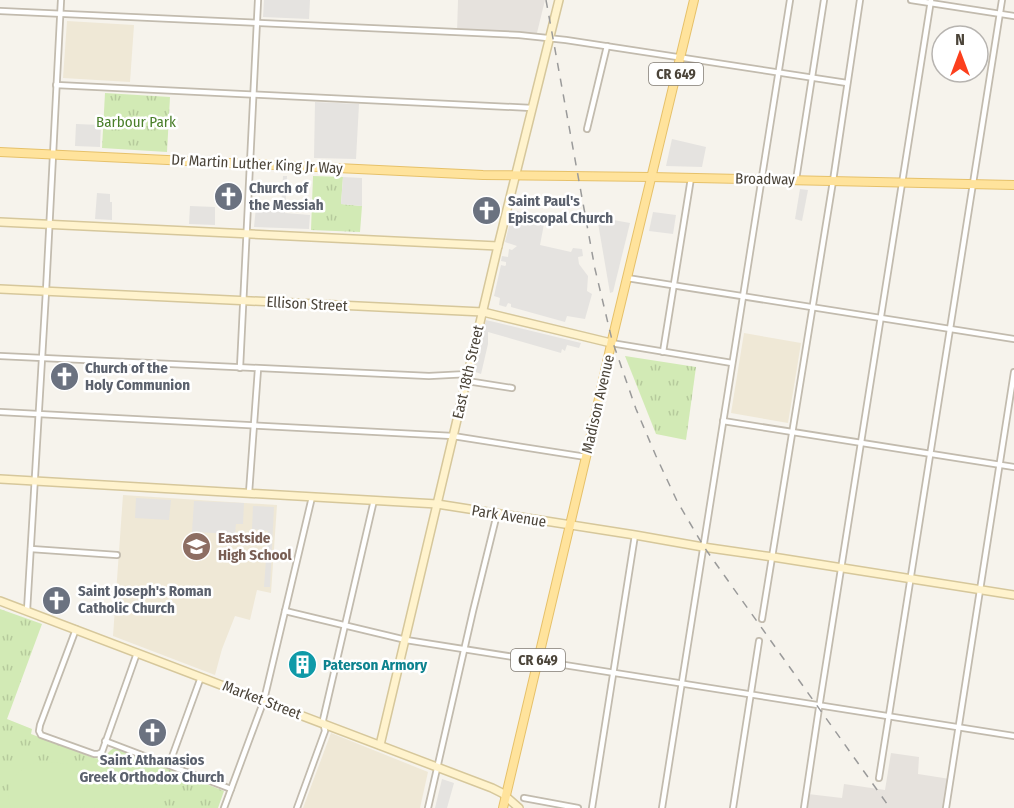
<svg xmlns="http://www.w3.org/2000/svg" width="1014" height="808" viewBox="0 0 1014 808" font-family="'Fira Sans Condensed',sans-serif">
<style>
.industrial{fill:#e6e2dd}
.education{fill:#efe8d6}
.grass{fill:url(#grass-tufts)}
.pitch{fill:#d2eab5}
.parking{fill:#e5e3e0}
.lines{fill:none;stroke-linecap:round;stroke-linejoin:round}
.street-casing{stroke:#c2bbae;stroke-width:8}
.secondary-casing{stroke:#d6c79b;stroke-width:10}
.primary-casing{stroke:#e6c16a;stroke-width:10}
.street{stroke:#fff;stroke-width:4.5}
.secondary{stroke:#fff3cd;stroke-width:7}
.primary{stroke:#ffe39c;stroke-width:8}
.rail{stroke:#9a9a9a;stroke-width:1.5;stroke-dasharray:8 8;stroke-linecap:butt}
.labels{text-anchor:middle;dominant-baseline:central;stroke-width:5;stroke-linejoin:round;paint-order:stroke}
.shield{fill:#fff;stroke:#817c74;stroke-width:1.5}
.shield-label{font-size:14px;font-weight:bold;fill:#4b4439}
.park-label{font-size:15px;fill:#4a7f2a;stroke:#fff}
.street-label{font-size:15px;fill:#4b4439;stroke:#fff}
.worship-label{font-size:15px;font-weight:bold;fill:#5b616d;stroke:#fff;text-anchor:start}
.education-label{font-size:15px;font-weight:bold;fill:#785e54;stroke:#fff;text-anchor:start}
.culture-label{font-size:15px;font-weight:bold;fill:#0d838f;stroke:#fff;text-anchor:start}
</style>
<defs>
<pattern id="grass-tufts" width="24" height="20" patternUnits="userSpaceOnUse" patternTransform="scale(1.5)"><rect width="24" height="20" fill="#d2eab5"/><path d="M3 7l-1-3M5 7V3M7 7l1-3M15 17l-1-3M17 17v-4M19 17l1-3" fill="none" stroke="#b6ca9c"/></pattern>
</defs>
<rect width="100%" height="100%" fill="#f6f3ec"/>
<!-- industrial -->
<g class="industrial">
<path d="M458 0H545L536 37 457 32Z"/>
<path d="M891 753 919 757 918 774 950 779 946 808H806L808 794 842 798 844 784 885 790Z"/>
</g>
<!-- education -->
<g class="education">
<path d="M67 21 134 25 130 82 63 78Z"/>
<path d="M744 333 801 343 788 423 731 413Z"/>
<path d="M123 495 277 505 271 593 257 590 250 620 235 616 222 649 215 675 113 636Z"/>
<path d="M331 733 428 772 420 808H303Z"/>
</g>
<!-- grass -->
<g class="grass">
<path d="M105 93 170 97 167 152 102 148Z"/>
<path d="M313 176 343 177 341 204 362 206 360 232 311 230Z"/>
<path d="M625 356 696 367 686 440 656 434Z"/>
<path d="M0 609 42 624 7 719 32 729 31 734 94 758C107 760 105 753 114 748L224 791 218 808H0Z"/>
</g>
<!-- pitch -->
<path class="pitch" d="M40 762 138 767C157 772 165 788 164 807L11 808C2 784 17 767 40 762Z"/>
<!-- parking -->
<g class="parking">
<path d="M264 0H310L309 19 263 17Z"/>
<path d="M315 102 359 104 356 159 314 158Z"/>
<path d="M76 124 101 125 100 147 75 146Z"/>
<path d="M672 139 706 147 702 167 666 166Z"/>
<path d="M283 176H287L285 213 310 215 309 229 254 227 256 207 281 208Z"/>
<path d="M343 177 362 178V206L341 204Z"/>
<path d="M800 189 808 190 802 221 795 219Z"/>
<path d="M97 193 110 194V202H112V220L95 219Z"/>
<path d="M190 206 215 207V225L189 224Z"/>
<path d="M517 211 533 216 532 222 544 224 540 245 571 252 573 248 582 249 583 256 578 257 579 264 588 276 587 291 592 294 585 319 567 316 565 322 511 307V304L508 303 506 307 499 305 500 298 494 296 501 265 505 266 506 265V262L501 261 502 256 508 257 509 249 512 250 517 246 505 242 511 218 516 219Z"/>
<path d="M653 212 676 215 673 234 649 231Z"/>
<path d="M597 217 630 223 613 292 610 293Z"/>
<path d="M486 320 581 343 579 348 567 345 565 351 562 349 561 353 488 332V344L481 374 473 371Z"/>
<path d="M136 498 171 500 169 520 135 518Z"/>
<path d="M194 501 244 503 243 524H236L235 534 192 532Z"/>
<path d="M253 506 274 507 270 587H264L268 531 252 529Z"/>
<path d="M442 779 454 783 447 808H435Z"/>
</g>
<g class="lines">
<defs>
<g id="street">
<path d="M911 0 1014 16"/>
<path d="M0 11 519 35 566 40 847 83"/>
<path d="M56 85 532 108"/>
<path d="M587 129 607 46"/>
<path d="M796 180 824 0"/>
<path d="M627 278 1014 339"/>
<path d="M611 343 732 363"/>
<path d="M663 352 691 178"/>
<path d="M0 356 429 376 468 374"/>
<path d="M240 368 258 0"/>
<path d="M467 381 512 388"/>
<path d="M0 412 453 436 586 457"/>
<path d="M723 421 1014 467"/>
<path d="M249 493 258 369"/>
<path d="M31 549 117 555"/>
<path d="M27 611 46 291 61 0"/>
<path d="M285 611 406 640 1014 736"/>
<path d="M762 619 833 181 860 0"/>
<path d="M76 629 40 725 39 731 41 735 94 754H98L102 752 137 653"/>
<path d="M105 741 231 789"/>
<path d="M169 765 201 677"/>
<path d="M879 778 1002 0"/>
<path d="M524 798 578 808"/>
<path d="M224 808 264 700 312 497"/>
<path d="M297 808 325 731 323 720 374 500"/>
<path d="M428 808 473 611 497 514"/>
<path d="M592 808 635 535"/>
<path d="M662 808 790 0"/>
<path d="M733 808 759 641"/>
<path d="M804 808 819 708 931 0"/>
<path d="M946 808 1014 372"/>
</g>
<g id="secondary">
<path d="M0 222 498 246"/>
<path d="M0 289 483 312 611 343"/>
<path d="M0 479 437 504 635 535 703 547 773 557 1014 595"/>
<path d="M0 601 492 788 502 793 519 808"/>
<path d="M380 745 478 331 498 246 559 0"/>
</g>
<g id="primary">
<path d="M0 152 483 175 651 177 1014 185"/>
<path d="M503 808 586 457 612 340 694 0"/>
</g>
</defs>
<!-- street casing -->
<use href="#street" class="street-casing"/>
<!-- secondary casing -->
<use href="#secondary" class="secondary-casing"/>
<!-- primary casing -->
<use href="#primary" class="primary-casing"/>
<!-- street -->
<use href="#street" class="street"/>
<!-- secondary -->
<use href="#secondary" class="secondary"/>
<!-- primary -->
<use href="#primary" class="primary"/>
<!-- rail -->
<path class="rail" d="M546 0 595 269 612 340 636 409 656 456 677 501 704 547 890 808"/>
</g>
<!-- icons -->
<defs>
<symbol id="church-disc" viewBox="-11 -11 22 22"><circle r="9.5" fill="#6b7280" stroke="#fff"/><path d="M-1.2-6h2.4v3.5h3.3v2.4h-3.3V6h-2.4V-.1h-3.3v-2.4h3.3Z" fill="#fff"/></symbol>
<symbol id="school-disc" viewBox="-11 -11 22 22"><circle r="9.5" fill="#8d6e63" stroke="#fff"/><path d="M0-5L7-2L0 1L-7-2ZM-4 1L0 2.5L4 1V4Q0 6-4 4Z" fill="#fff"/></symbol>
<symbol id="building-disc" viewBox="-11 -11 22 22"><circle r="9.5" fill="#0f9aa8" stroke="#fff"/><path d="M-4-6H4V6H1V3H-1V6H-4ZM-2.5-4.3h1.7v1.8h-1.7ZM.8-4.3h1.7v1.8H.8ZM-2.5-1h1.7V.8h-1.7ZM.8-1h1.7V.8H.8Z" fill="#fff"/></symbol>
</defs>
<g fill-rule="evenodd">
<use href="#church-disc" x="212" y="180" width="33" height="33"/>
<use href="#church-disc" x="470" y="194" width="33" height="33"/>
<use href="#church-disc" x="48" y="360" width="33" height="33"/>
<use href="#school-disc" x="180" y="530" width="33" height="33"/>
<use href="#church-disc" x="40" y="584" width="33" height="33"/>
<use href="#building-disc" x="286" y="648" width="33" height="33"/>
<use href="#church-disc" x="136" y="716" width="33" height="33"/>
</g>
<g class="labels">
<!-- shield labels -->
<g class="shield">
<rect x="649" y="63" width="54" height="22" rx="4.5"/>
<rect x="511" y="649" width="54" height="22" rx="4.5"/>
</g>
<g class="shield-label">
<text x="676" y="74">CR 649</text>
<text x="538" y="660">CR 649</text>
</g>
<!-- park labels -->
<g class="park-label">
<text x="136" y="122">Barbour Park</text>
</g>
<!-- street labels -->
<g class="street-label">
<text transform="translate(257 164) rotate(3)">Dr Martin Luther King Jr Way</text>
<text transform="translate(765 179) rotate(1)">Broadway</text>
<text transform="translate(307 304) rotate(3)">Ellison Street</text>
<text transform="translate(468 372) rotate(-77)">East 18th Street</text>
<text transform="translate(598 404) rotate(-77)">Madison Avenue</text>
<text transform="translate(509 516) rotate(9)">Park Avenue</text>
<text transform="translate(262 700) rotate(21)">Market Street</text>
</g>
<!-- worship labels -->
<g class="worship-label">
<text x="249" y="188">Church of<tspan x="249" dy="17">the Messiah</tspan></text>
<text x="508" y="201">Saint Paul's<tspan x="508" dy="17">Episcopal Church</tspan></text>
<text x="85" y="368">Church of the<tspan x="85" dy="17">Holy Communion</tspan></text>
<text x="78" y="591">Saint Joseph's Roman<tspan x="78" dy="17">Catholic Church</tspan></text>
<text x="152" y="760" text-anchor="middle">Saint Athanasios<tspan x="152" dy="17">Greek Orthodox Church</tspan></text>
</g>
<!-- education labels -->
<g class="education-label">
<text x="218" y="538">Eastside<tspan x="218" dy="17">High School</tspan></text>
</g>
<!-- culture labels -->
<g class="culture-label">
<text x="323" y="665">Paterson Armory</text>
</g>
</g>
<!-- north arrow -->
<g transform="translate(960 54)"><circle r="28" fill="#ffffff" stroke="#b7b4b0" stroke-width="1.5"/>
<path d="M0-4.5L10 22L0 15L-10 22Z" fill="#fc3f1d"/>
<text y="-9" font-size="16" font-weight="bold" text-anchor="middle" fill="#4b4439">N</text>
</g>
</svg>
